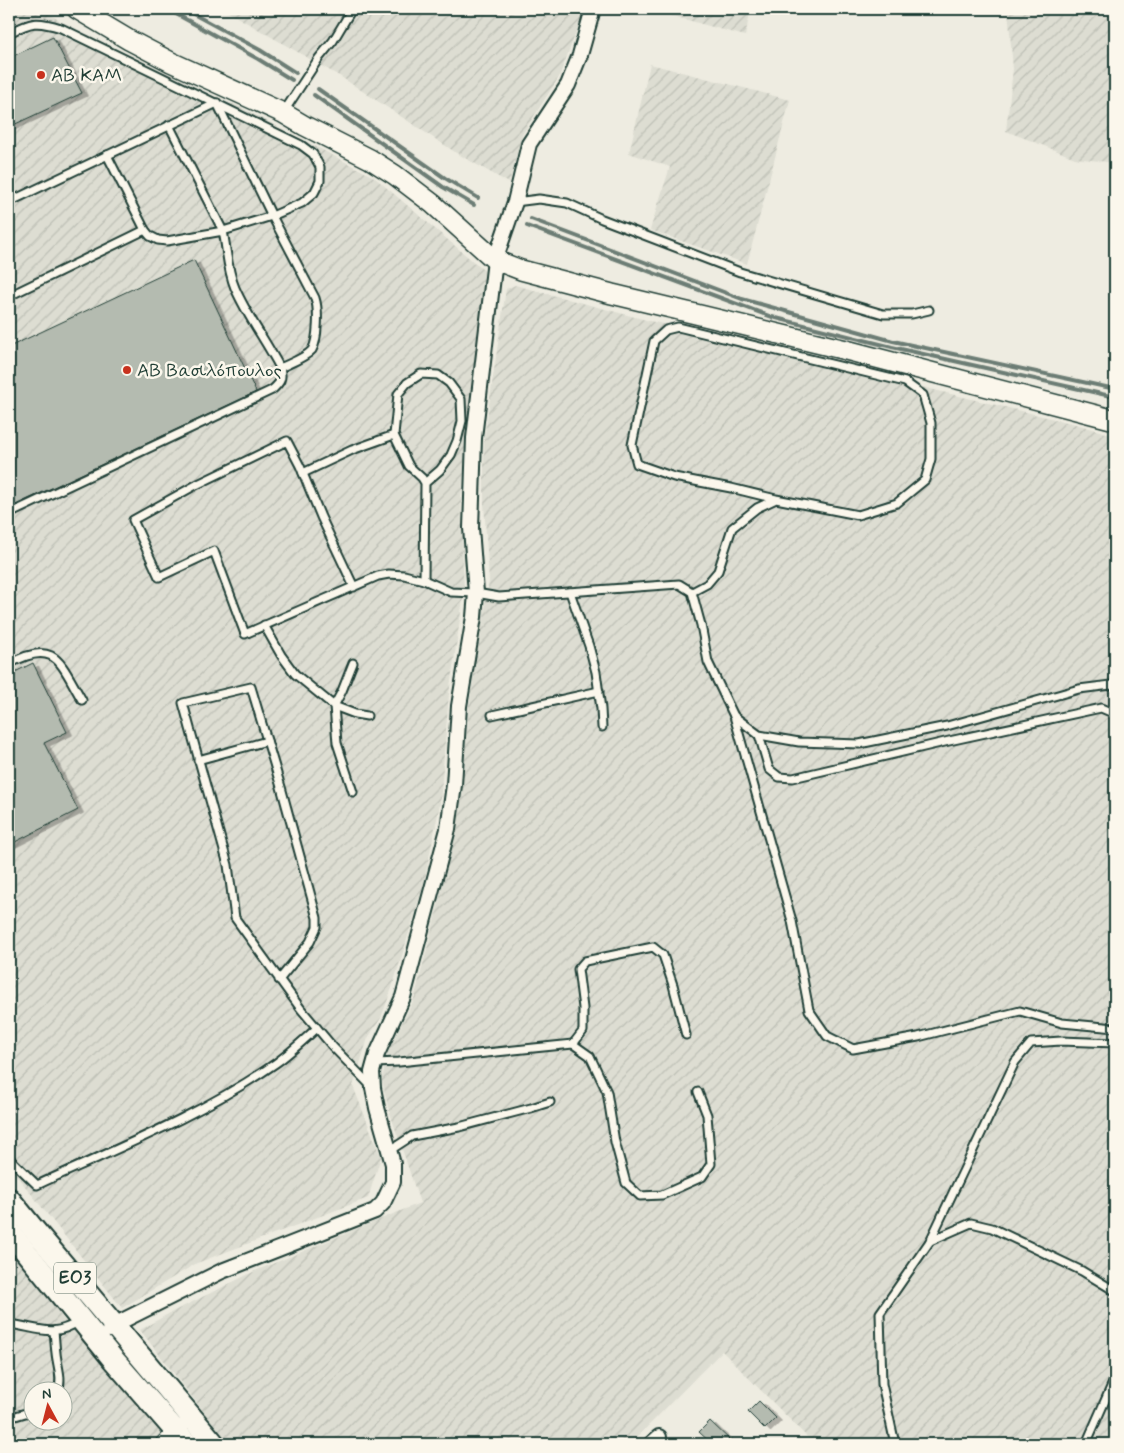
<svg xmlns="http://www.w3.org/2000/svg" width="1124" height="1453" viewBox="0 0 1124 1453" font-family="Mynerve,sans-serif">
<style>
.industrial{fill:url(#industrial-furrows);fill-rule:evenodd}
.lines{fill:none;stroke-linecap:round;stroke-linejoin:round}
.stream{stroke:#6c7d74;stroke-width:4}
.building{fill:#b4bbb0;stroke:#1f3d34;filter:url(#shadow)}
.lane-casing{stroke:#1f3d34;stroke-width:11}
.street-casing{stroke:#1f3d34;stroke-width:18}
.secondary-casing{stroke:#1f3d34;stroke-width:22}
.primary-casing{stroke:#1f3d34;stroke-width:25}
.lane{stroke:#fbf7ec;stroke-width:7}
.street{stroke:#fbf7ec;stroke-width:14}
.secondary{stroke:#fbf7ec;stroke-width:19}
.primary{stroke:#fbf7ec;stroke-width:21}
.poi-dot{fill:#c8321e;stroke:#fbf7ec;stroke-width:2}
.labels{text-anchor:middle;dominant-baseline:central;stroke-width:5;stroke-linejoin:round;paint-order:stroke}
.shield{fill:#fbf7ec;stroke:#61756b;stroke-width:1}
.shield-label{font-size:18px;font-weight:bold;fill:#1f3d34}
.poi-label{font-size:19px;fill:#1f3d34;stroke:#fbf7ec;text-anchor:start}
</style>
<defs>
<pattern id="industrial-furrows" width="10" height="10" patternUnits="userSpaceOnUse" patternTransform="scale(1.25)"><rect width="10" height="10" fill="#ddddd2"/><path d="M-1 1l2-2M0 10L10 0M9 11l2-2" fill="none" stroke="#bdbfb5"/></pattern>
<filter id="shadow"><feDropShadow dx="5.5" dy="3" stdDeviation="0" flood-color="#0004"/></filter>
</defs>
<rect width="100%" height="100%" fill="#eeece1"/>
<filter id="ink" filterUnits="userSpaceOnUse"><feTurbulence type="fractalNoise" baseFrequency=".02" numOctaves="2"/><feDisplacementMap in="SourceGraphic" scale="10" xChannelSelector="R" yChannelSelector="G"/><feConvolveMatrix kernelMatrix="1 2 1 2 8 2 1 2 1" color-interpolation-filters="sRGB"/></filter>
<g filter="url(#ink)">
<!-- industrial -->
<g class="industrial">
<path d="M9 9H44L93 47 240 107 374 177 488 274 470 411 461 499 464 592 449 694 440 804 423 887 392 988 381 1018 368 1038 353 1086 381 1157 368 1198 197 1263 122 1308 9 1166Z"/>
<path d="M223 9H585L559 77 522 135 509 183 458 154 341 77Z"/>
<path d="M648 9H751L745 36Z"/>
<path d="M1008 9H1115V163L1075 158 1006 131 1013 69Z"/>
<path d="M650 64 790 100 747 264 650 230 670 167 629 153Z"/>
<path d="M515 285 646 320 1083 426 1115 436V1427L1105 1444H814L722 1351 630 1444H229L140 1330 168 1314 255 1271 420 1203 388 1107 382 1080 387 1054 414 999 438 906 462 791 469 705 489 582 484 503V439L506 289Z"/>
<path d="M9 1239 63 1319 153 1420 181 1444H9ZM32 1390H62V1420H32Z"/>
</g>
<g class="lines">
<!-- stream -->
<g class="stream">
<path d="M167 9 258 59 292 80"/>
<path d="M184 9 260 50 296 73"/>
<path d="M318 89 445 178 478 198"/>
<path d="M314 95 443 187 474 205"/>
<path d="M531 219 742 299 893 341 1115 389"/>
<path d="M527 226 772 317 892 347 1115 397"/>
</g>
</g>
<!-- building -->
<g class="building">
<path d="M53 37 82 93 9 127V58Z"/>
<path d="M194 260 256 392 9 508V347Z"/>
<path d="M33 663 67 732 44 743 78 810 9 845V675Z"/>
<path d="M759 1401 776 1418 765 1429 748 1412Z"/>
<path d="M710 1421 734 1444H712L699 1432Z"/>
</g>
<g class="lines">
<defs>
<g id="lane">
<path d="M9 33C31 22 36 20 61 28L301 145 313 154 320 167V181L314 193 302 203 272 216 223 231 167 241 158 240 150 236 145 230 107 155"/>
<path d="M217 103 272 216 315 298C319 310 318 340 312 350 305 358 290 363 280 368"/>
<path d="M283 113 319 58 333 41 352 9"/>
<path d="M9 202 217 103"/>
<path d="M515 202 539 199 567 203 602 219 740 272 883 314H912L929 310"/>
<path d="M9 296 145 230"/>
<path d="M303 473 352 450 394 435"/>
<path d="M9 514 272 390C280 383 283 379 280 368 266 341 247 316 235 288 227 269 227 250 223 231L169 125"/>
<path d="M424 580 425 483 422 478 409 466 394 435 398 394 407 383 421 374 438 375 449 383 461 399 462 421 457 441 451 455 440 470 425 483"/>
<path d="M354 587 321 517 300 466 287 441 196 485 133 520 159 577 214 551 245 634 378 576 389 574 404 575 424 580 451 592 476 593 499 597 679 584 692 592 701 625 708 662 734 716 759 735 799 742 859 744 947 726 1079 689 1111 685 1115 687"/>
<path d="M570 592 589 646 596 672 601 709 602 727"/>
<path d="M692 592 707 584 718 571 732 528 757 508 776 499 858 515 897 503 925 480 931 459V423L923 395 905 382 678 327 666 330 654 341 632 445 637 464 674 477 731 488 776 499"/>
<path d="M264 625 281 655 295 674 334 706 355 714 367 716"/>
<path d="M353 663 342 691 334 706 337 743 353 792"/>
<path d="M9 664C56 638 60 663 82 700"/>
<path d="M492 715 599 691"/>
<path d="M734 716 792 921 809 1010 827 1036 853 1049 918 1037 1020 1011 1062 1023 1115 1028"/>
<path d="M759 735 769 769 779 777 793 778 949 741 1101 708 1115 714"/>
<path d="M198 760 267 741"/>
<path d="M279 980 310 942 317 927V918L281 787 251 687 183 703 228 865 235 918 301 1009 333 1047 371 1086"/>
<path d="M573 1044 583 1031V1008L578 969 585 961 653 947 663 955 673 985 686 1035"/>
<path d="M375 1063 399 1062 573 1044 590 1056 607 1092 615 1142 626 1183 640 1196 662 1195 702 1177 711 1164 707 1115 698 1092"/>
<path d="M389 1151 412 1136 459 1127 531 1108 550 1102"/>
<path d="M9 1158 37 1185C118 1148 203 1114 276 1063 290 1053 304 1040 317 1028"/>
<path d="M930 1241 971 1223 992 1228 1082 1271 1115 1291"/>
<path d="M9 1324C36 1327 53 1339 79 1321"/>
<path d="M54 1332C55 1339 55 1346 56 1353 57 1365 63 1379 58 1390"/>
<path d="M9 1418 32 1411"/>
<path d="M895 1444 882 1384 880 1313 930 1241 1015 1062 1031 1043 1061 1041 1115 1043"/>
<path d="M1086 1444 1115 1378"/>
</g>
<g id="street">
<path d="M109 1330 114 1325 222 1271 375 1211 383 1203 393 1182V1164L377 1108 373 1088 372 1072 377 1054 403 997 448 829 454 785 459 706 474 617 476 593 471 528 474 438 495 260 515 202 529 144 568 85 580 55 593 9"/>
<path d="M163 1444 175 1431 182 1426"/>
<path d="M651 1444 659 1437"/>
</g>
<path id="secondary" d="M77 9 129 40 171 62 283 113 305 126 370 159 395 175 433 204 495 260 521 270 612 294 846 350 1115 420"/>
<g id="primary">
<path d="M9 1199 35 1231 214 1444"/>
<path d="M9 1231 113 1359 187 1444"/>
</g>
</defs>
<!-- lane casing -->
<use href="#lane" class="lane-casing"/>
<!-- street casing -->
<use href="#street" class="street-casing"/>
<!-- secondary casing -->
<use href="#secondary" class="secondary-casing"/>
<!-- primary casing -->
<use href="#primary" class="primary-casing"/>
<!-- lane -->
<use href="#lane" class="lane"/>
<!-- street -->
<use href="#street" class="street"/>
<!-- secondary -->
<use href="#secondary" class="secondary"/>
<!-- primary -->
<use href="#primary" class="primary"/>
</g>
</g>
<!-- markers -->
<g class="poi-dot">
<circle cx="41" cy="75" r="5"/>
<circle cx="127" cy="370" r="5"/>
</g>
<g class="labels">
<!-- shield labels -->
<rect class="shield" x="54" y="1262.5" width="42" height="31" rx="4"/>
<g class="shield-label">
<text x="75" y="1278">ΕΟ3</text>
</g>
<!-- poi labels -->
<g class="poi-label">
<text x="51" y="75">ΑΒ ΚΑΜ</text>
<text x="137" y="370">ΑΒ Βασιλόπουλος</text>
</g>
</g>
<!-- margin -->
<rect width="1124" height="1453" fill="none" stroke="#fbf7ec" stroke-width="30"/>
<rect x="15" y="15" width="1094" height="1423" fill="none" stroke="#1f3d34" stroke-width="2" filter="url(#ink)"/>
<!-- north arrow -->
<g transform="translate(48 1406) rotate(353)"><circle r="24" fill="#fbf7ec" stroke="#a3ada2"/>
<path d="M0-4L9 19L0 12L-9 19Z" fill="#c8321e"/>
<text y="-8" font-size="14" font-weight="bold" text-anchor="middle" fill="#1f3d34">N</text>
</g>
</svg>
